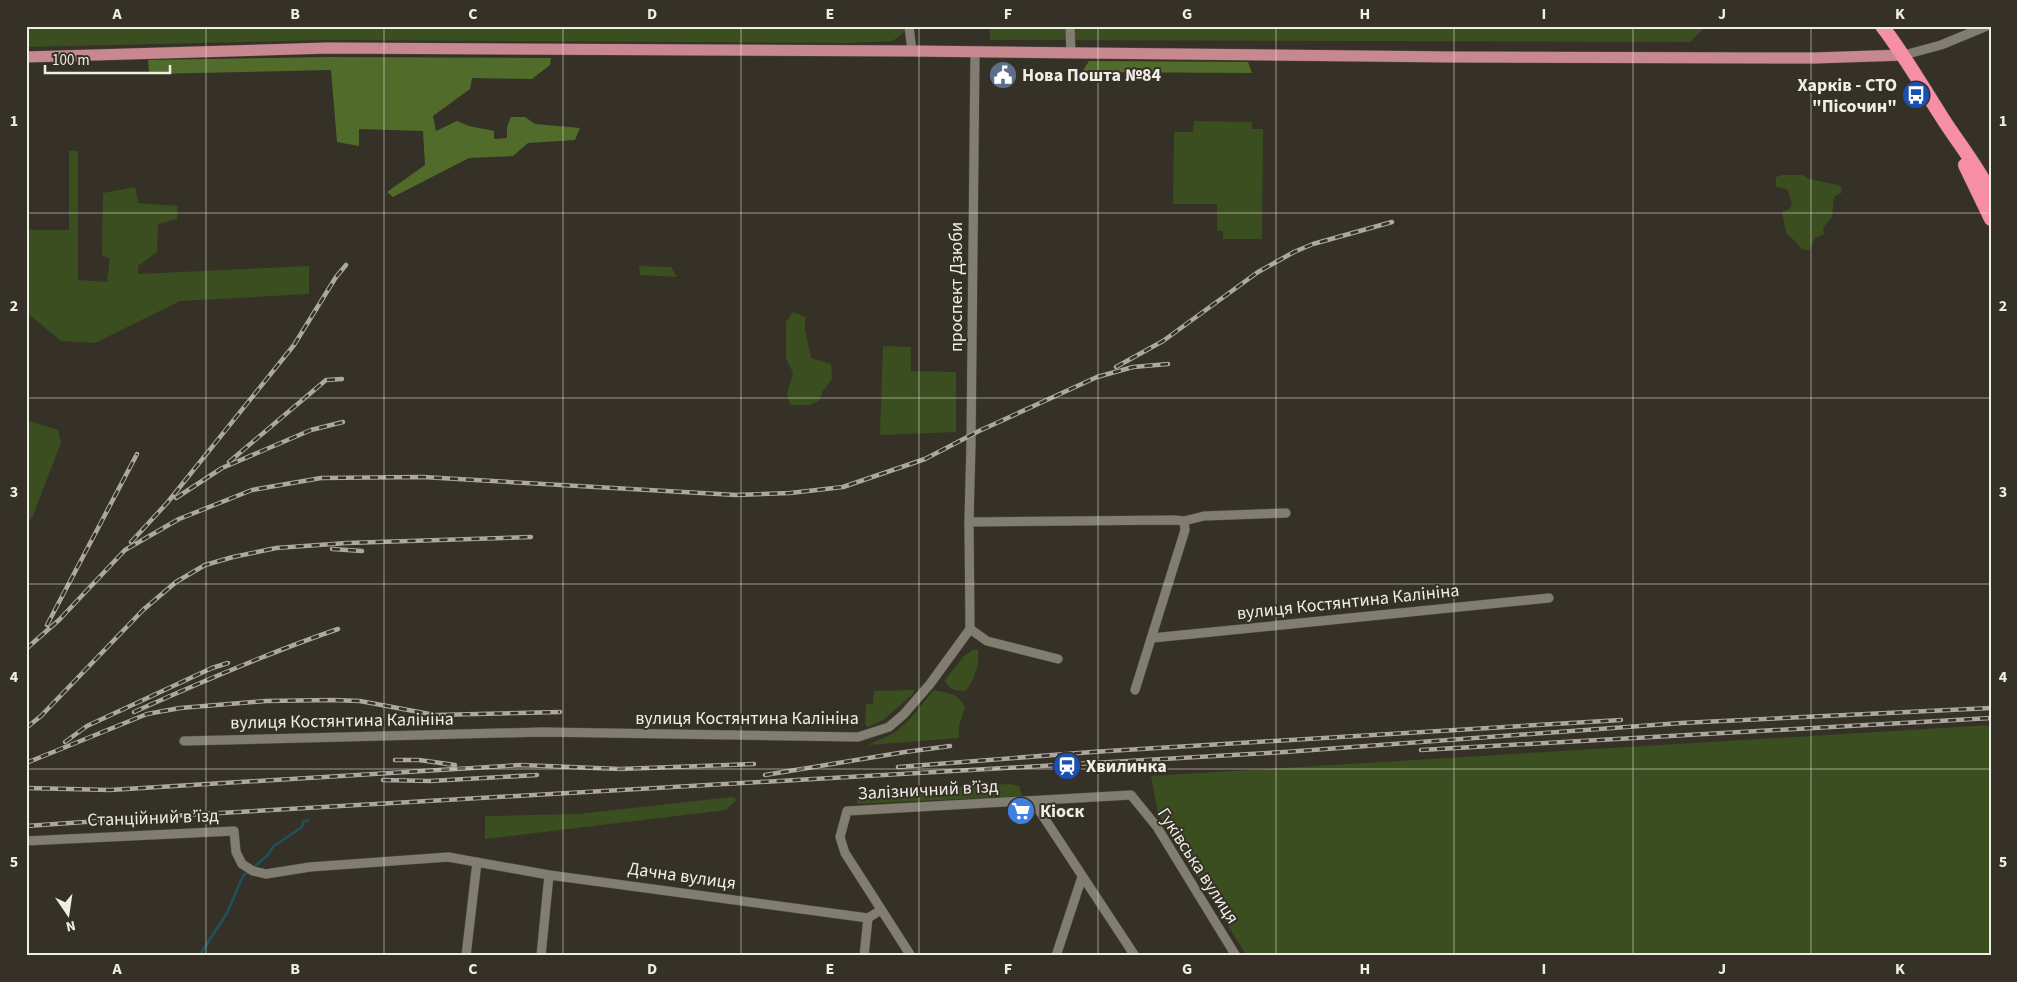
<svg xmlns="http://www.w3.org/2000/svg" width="2017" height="982" viewBox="0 0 2017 982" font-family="'Source Sans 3',sans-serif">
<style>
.green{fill:#3a4e20}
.forest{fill:#506b2a}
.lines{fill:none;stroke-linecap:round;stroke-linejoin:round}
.stream{stroke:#1d535e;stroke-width:2.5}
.minor-casing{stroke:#504c43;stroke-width:10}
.major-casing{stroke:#504c43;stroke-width:12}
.highway-casing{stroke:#504c43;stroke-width:15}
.minor{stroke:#817d70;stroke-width:9}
.major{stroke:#c78890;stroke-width:11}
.highway{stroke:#f68fa6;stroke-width:14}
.rail-casing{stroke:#aca8a1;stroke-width:4.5}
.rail{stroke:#353127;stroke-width:2.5;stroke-dasharray:8;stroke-linecap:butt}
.grid{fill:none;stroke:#f0ede7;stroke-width:1;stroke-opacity:0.55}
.labels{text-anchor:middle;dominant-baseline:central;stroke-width:4;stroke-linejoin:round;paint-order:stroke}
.poi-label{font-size:18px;font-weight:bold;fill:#f0ede7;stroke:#353127;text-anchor:start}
.street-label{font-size:18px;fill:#f0ede7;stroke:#353127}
.neatline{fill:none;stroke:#f0ede7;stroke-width:2}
.grid-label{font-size:16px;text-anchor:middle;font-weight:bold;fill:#f0ede7}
</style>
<rect width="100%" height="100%" fill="#353127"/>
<!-- green -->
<g class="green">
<path d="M26 26H906L907 30 893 41 848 43 329 40 26 47Z"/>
<path d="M990 26H1707L1690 42 990 40Z"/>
<path d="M1194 121 1252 122V129H1263L1262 239H1223V231H1217V204H1173L1174 132H1193Z"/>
<path d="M69 151H78V280L107 282 110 258 102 256 103 193 135 187 138 203 178 206 177 219 158 224 157 252 138 266V274L309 266V294L180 301 95 343 61 341 26 312V230H69Z"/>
<path d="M1782 175H1802L1809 179 1838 185 1842 188 1841 193 1834 197 1832 217 1823 228 1824 234 1815 238 1809 251 1800 248 1797 243 1786 233 1782 212 1790 209 1792 203 1787 189 1776 187V177Z"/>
<path d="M639 266 671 267 677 277 640 275Z"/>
<path d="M793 312 805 317V330L811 358 831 364 832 379 823 391 819 401 809 405H790L787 394 793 373 786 358V322Z"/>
<path d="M883 346 911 347V371L956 372V432L880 435Z"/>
<path d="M26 420 58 430 61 443 32 518 26 523Z"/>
<path d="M973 650H978C980 664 974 680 966 691 956 690 949 691 945 680L964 656Z"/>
<path d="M915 690 912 695 883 720 868 727 865 725 866 704H873L874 691Z"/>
<path d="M934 690C949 694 958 692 965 708L959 725V738L868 745 894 733 908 721Z"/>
<path d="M1991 725V956H1247L1158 814 1151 776Z"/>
<path d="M1009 784 1019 786 1022 796 857 804V797L862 792Z"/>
<path d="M732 797 737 799 726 810 485 839V816L578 814Z"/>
</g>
<!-- forest -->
<g class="forest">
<path d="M328 57 551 58 550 65 532 79 472 78 470 89 433 116 436 131 457 121 469 126 494 131V139L507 138V127L511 117H525L535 124 580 128 575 140 528 143 513 156 469 158 393 197 387 192 425 165 423 131 359 129V146L337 142 331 70 149 74 148 60Z"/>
<path d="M1089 61 1248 62 1252 73 1082 72Z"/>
</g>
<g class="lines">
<!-- stream -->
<path class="stream" d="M199 956 227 913 243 876 267 856 274 846 302 827 303 822 308 820"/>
<defs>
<g id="minor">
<path d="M909 26 912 51"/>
<path d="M1070 26 1071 53"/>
<path d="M1904 55 1941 45 1987 26"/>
<path d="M1184 521 1204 516 1286 513"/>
<path d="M969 522 971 443 975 52"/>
<path d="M970 629 987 641 1058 659"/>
<path d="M1152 638 1549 598"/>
<path d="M184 741 543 732 858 737 889 727 904 714 930 684 970 629 969 522 1175 520 1184 521 1185 530 1135 690"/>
<path d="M1033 801 1135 956"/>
<path d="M26 841 234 831 236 852 242 864 253 871 266 874 310 867 448 857 549 875 868 918 881 910"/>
<path d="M466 956 477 862"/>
<path d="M541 956 549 875"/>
<path d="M864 956 868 918"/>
<path d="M911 956 845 853 840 837 847 811 1131 795 1157 827 1236 956"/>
<path d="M1056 956 1082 877"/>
</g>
<path id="major" d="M26 57 328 48 912 51 1452 57 1815 58 1904 55"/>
<g id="highway">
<path d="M1882 26C1905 56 1923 88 1943 119 1959 144 1978 167 1991 194"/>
<path d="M1965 165 1991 219"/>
</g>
</defs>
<!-- minor casing -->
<use href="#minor" class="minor-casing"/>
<!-- major casing -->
<use href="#major" class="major-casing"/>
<!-- highway casing -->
<use href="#highway" class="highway-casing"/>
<!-- minor -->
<use href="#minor" class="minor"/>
<!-- major -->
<use href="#major" class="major"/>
<!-- highway -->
<use href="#highway" class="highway"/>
<defs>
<g id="rail">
<path d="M1116 367 1163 341 1258 272 1294 252 1313 244 1392 222"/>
<path d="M229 462 326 380 342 379"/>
<path d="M176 498 222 468 311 430 343 422"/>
<path d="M131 542 167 503 294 345 336 277 346 265"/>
<path d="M332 549 362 551"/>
<path d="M47 625 137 454"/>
<path d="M26 649 59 620 125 550 179 519 252 490 321 478 423 477 736 495 790 493 843 487 925 459 979 431 1097 377 1133 367 1168 364"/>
<path d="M134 712C201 682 268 653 338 629"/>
<path d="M26 728 41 716 143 610 176 582 205 565 233 557 276 548 347 543 531 537"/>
<path d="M65 742 87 726 212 668 228 663"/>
<path d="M1421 750 1991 718"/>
<path d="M395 760H419L455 765"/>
<path d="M26 763 147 714 180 708 266 701 332 700 360 701 435 715 560 712"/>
<path d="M898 767 1092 752 1621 720"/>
<path d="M765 775 905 752 950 746"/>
<path d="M383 780 430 781 537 775"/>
<path d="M26 788 110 790 521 765 620 769 754 764"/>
<path d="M26 826 202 814 1285 752 1681 723 1991 708"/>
</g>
</defs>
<!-- rail casing -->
<use href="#rail" class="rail-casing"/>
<!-- rail -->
<use href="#rail" class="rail"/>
</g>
<!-- grid -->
<path class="grid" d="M206 26V956M384 26V956M563 26V956M741 26V956M919 26V956M1098 26V956M1276 26V956M1454 26V956M1633 26V956M1811 26V956M26 213H1991M26 398H1991M26 584H1991M26 769H1991"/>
<!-- icons -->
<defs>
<symbol id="civic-disc" viewBox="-11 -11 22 22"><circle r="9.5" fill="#5c6f8a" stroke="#353127"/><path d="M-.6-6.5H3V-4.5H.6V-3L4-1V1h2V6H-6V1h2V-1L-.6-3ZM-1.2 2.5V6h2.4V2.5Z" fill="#fff"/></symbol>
<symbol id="bus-disc" viewBox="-11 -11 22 22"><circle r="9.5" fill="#1a4fb4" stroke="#353127"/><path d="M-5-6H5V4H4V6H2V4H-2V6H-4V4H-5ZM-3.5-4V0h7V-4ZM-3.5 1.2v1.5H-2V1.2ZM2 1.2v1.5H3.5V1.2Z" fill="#fff"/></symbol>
<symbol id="station-disc" viewBox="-11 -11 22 22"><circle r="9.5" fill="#1a4fb4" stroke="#353127"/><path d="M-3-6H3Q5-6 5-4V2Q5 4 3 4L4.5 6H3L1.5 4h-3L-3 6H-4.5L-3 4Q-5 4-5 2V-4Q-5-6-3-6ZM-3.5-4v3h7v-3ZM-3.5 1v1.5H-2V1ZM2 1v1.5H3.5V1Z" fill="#fff"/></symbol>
<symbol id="supermarket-disc" viewBox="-11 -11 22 22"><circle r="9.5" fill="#3f7fe0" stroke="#353127"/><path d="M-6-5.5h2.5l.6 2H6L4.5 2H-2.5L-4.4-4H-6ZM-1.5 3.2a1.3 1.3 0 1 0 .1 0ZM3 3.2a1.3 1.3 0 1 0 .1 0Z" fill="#fff"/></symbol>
</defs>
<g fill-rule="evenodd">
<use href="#civic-disc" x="987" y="59" width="32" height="32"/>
<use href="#bus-disc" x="1900" y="79" width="32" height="32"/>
<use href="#station-disc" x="1051" y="750" width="32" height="32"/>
<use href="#supermarket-disc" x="1005" y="795" width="32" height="32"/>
</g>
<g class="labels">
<!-- poi labels -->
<g class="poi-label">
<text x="1022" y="75">Нова Пошта №84</text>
<text x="1897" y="85" text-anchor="end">Харків - СТО<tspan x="1897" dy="21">"Пісочин"</tspan></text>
<text x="1086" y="766">Хвилинка</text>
<text x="1040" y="811">Кіоск</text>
</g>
<!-- street labels -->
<g class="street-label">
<text transform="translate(956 287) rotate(-90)">проспект Дзюби</text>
<text transform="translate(1348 602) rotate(-6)">вулиця Костянтина Калініна</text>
<text x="747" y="718">вулиця Костянтина Калініна</text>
<text transform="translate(342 721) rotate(-1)">вулиця Костянтина Калініна</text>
<text transform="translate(928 790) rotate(-3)">Залізничний в’їзд</text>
<text transform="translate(153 818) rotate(-2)">Станційний в’їзд</text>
<text transform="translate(1198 866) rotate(57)">Гуківська вулиця</text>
<text transform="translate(682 876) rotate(8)">Дачна вулиця</text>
</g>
</g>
<!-- border -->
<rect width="2017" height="982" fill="none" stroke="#353127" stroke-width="55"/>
<!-- north arrow -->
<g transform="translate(68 914) rotate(167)" stroke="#353127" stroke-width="4" paint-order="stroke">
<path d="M0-4L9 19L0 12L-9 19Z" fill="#f0ede7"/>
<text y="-8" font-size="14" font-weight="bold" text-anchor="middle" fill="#f0ede7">N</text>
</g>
<!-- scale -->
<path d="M45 65v8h125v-8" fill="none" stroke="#f0ede7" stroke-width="2.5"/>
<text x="52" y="65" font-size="15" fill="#f0ede7" stroke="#353127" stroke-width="4" paint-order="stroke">100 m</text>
<rect x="28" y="28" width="1962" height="926" class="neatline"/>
<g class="grid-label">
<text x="117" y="19">A</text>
<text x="295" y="19">B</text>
<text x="473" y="19">C</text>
<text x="652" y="19">D</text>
<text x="830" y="19">E</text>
<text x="1008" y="19">F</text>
<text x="1187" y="19">G</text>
<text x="1365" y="19">H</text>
<text x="1544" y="19">I</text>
<text x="1722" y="19">J</text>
<text x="1900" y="19">K</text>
<text x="14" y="126">1</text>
<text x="2003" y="126">1</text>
<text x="14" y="311">2</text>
<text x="2003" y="311">2</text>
<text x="14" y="497">3</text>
<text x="2003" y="497">3</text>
<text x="14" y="682">4</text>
<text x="2003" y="682">4</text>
<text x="14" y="867">5</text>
<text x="2003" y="867">5</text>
<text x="117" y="974">A</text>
<text x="295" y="974">B</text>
<text x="473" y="974">C</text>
<text x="652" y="974">D</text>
<text x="830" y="974">E</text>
<text x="1008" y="974">F</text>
<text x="1187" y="974">G</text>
<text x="1365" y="974">H</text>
<text x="1544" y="974">I</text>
<text x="1722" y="974">J</text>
<text x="1900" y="974">K</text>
</g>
</svg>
